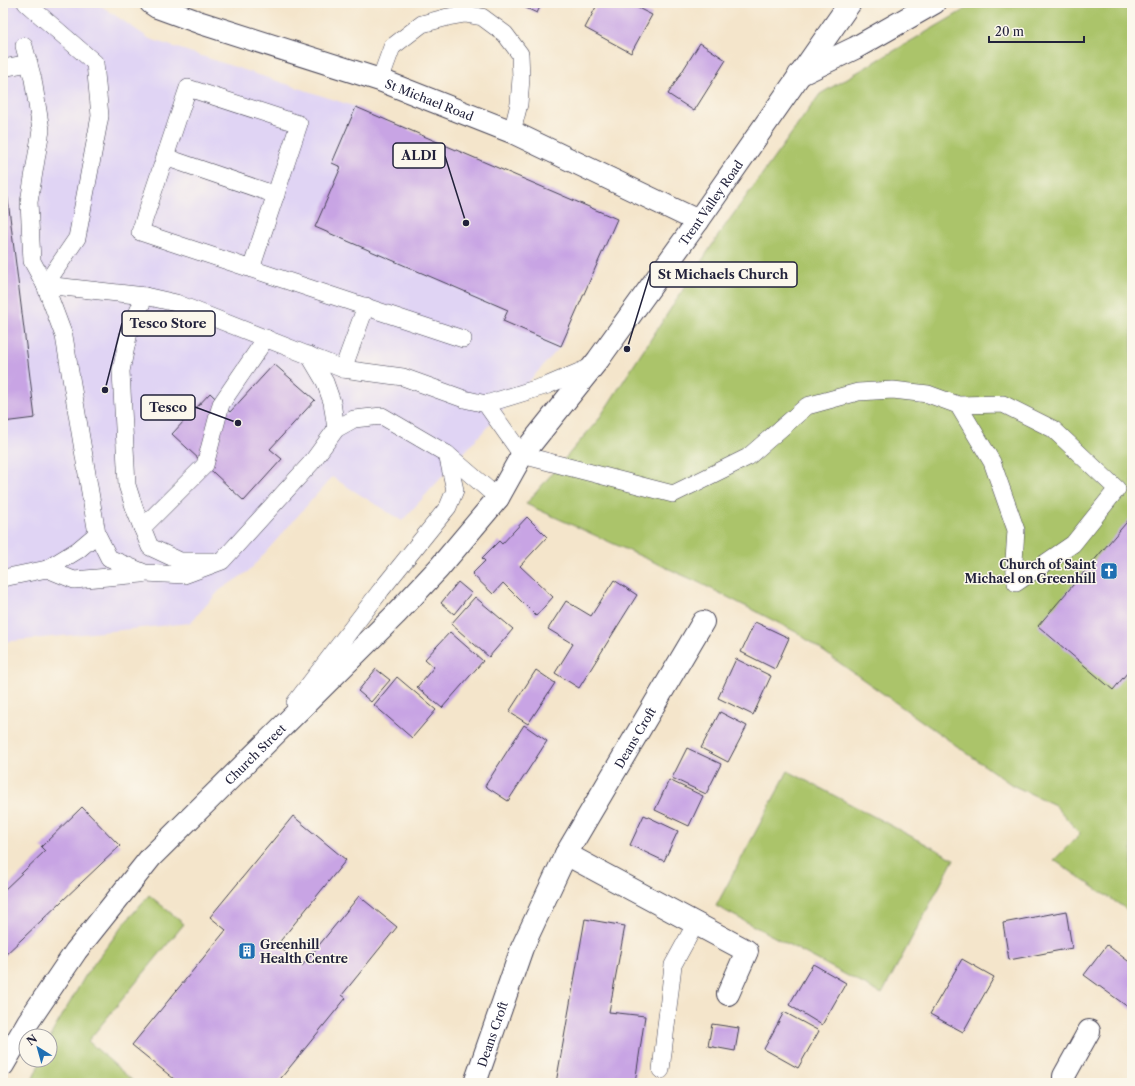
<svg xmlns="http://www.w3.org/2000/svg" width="1135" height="1086" viewBox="0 0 1135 1086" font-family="'Libre Caslon Text',serif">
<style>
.built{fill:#e0d4f4}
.green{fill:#abc46a;stroke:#667352}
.building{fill:#c8a4e4}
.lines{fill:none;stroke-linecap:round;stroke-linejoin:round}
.service-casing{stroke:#423f51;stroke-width:18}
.minor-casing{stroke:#423f51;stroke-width:24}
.tertiary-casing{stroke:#423f51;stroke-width:24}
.service{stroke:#fff;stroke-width:17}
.minor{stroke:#fff;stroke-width:22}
.tertiary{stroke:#fff;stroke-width:22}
.labels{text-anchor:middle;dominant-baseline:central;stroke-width:3;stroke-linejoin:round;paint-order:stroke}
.street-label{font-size:12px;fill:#22223b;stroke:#fbf7ec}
.poi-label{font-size:12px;font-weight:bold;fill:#22223b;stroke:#fbf7ec;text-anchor:end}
.leader{fill:none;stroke:#22223b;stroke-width:1.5}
.callout-dot{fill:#22223b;stroke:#fbf7ec;stroke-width:1.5}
.callout{fill:#fbf7ec;stroke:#22223b;stroke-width:1.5}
.callout-label{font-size:13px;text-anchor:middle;font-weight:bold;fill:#22223b}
</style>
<rect width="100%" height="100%" fill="#fbf7ec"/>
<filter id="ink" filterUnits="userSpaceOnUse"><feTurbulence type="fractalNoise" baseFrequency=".025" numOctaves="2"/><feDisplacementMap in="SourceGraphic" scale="8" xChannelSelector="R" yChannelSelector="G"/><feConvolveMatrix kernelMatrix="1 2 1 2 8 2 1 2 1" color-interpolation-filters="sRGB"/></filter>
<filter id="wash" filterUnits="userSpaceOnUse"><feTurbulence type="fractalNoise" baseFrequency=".012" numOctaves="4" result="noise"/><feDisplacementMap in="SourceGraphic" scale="16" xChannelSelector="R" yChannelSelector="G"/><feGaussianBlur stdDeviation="0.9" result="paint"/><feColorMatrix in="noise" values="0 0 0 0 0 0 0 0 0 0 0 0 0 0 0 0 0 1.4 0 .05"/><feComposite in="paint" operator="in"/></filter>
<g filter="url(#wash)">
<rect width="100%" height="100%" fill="#f4e5cb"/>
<!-- built -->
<path class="built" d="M3 3H97L150 39 356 107 617 219 561 346 402 521 332 477 249 571 220 590 190 623 3 642Z"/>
<!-- green -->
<g class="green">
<path d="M976 3H1132V913L1054 860 1080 834 1055 805 1012 785 796 632 700 583 526 504 598 420 722 230 820 94Z"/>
<path d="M788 771 954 859 882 994 716 906Z"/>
<path d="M149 895 184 924 88 1041 135 1083H31L41 1060H50V1039L52 1033 87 973 124 924Z"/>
</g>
<g id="blocks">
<!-- building -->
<g class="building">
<path d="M515 3H542L537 13Z"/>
<path d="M598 3H628L652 15 631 53 585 28Z"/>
<path d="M700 43 726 60 694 111 668 94Z"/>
<path d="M356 107 617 219 561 346 503 321 508 310 315 227 341 167 332 163Z"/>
<path d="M3 160 35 418 3 422Z"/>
<path d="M274 364 315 400 270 449 282 459 244 501 172 434 210 393 230 412Z"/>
<path d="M1132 516V667L1113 690 1038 626Z"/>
<path d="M527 517 547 537 520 566 553 597 536 616 503 583 493 594 472 574 485 561 482 558 499 541 502 544Z"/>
<path d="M614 580 637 595 579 688 555 673 573 644 548 629 566 601 591 616Z"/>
<path d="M458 582 471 593 454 614 441 603Z"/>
<path d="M475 597 513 629 489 657 451 624Z"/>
<path d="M755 622 789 638 775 669 741 652Z"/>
<path d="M450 632 483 661 442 708 417 687 434 667 425 659Z"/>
<path d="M736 659 771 676 753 715 718 698Z"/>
<path d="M376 669 390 680 371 702 358 691Z"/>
<path d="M536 670 555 683 528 724 509 712Z"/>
<path d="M397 677 436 710 412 738 374 705Z"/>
<path d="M720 712 747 726 728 762 701 748Z"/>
<path d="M524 725 547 741 508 801 485 786Z"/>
<path d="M687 748 721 764 706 794 672 778Z"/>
<path d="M669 780 703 796 689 826 655 810Z"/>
<path d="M82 807 120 846 3 957V891L45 851 41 847Z"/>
<path d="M644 815 678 831 664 861 630 845Z"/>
<path d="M293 816 346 860 277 945 302 966 359 896 397 927 342 995 346 998 277 1083H179L132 1045 226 930 210 917Z"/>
<path d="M1066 911 1072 948 1009 960 1003 923Z"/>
<path d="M585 919 625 926 609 1012 645 1016 635 1083H556Z"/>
<path d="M1107 945 1132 964V1010L1084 975Z"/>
<path d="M962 959 994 977 963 1032 930 1014Z"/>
<path d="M813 964 846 983 822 1025 789 1005Z"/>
<path d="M784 1012 819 1031 798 1068 764 1049Z"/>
<path d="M712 1024 739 1028 735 1051 708 1046Z"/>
</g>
</g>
</g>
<g filter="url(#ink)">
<use href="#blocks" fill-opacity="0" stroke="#423f51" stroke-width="1"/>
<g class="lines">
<defs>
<g id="service">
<path d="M26 3 95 63 100 116 77 238 45 285"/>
<path d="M24 46 33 79 41 130 29 202 32 261 45 285 64 336 97 534 109 558 145 573 184 575 222 561 312 462 336 429 354 419 382 416 447 454 498 498"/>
<path d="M3 68 29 63"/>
<path d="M380 80 392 47 422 24 448 17 465 14 482 17 505 34 520 54 521 78 519 104 512 132"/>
<path d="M165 157 276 195"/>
<path d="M251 269 299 124 188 88 140 232C248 268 356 303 463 339"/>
<path d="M45 285 145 296 176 303 343 369 403 377 464 399 486 404 522 455 673 494 748 457 807 406 858 392 893 390 928 394 958 405 1003 404 1053 429 1117 489 1073 544 1016 583 1014 561 1016 530 992 462 958 405"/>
<path d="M145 296 129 332 121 371 127 485 135 510 150 547 180 561H212"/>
<path d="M309 355 325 382 332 402 336 429"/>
<path d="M343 369 366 306"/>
<path d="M486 404 548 385 593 366"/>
<path d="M142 528 205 465 221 404 266 338"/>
<path d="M47 569 78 550 97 534"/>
<path d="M3 578 47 569 74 580 142 574"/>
<path d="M295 703 381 590 448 507 455 490 447 454"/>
<path d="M661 1070 673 965 696 923"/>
</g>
<g id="minor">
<path id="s1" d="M151 3 157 7 201 23 380 80 512 132 698 221"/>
<path d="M799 75 855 48 934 3"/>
<path d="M498 498 522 455"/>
<path d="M566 854 747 951 728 994"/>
<path id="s2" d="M475 1083 522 948 566 854 703 622"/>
<path d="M1064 1083V1076L1089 1031"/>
</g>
<g id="tertiary">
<path id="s3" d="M522 455 598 360 698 221 850 3"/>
<path id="s4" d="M3 1065 28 1022 76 951 151 857 396 614 439 568 498 498"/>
</g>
</defs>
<!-- service casing -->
<use href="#service" class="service-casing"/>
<!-- minor casing -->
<use href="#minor" class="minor-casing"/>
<!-- tertiary casing -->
<use href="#tertiary" class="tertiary-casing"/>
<!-- service -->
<use href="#service" class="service"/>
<!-- minor -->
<use href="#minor" class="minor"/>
<!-- tertiary -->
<use href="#tertiary" class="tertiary"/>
</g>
</g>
<!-- icons -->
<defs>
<symbol id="church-square" viewBox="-11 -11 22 22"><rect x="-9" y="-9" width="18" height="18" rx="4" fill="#1f6fb2" stroke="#fbf7ec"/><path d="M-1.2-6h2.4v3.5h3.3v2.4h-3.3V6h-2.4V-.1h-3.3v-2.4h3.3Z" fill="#fff"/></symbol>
<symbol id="building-square" viewBox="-11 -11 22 22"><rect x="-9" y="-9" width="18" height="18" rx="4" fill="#1f6fb2" stroke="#fbf7ec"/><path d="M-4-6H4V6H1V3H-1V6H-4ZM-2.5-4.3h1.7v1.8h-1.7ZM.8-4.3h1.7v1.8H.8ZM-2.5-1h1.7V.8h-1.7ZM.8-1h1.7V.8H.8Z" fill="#fff"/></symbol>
</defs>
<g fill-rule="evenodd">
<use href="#church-square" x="1099" y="561" width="20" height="20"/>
<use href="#building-square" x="237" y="941" width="20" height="20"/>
</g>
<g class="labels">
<!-- street labels -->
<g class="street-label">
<text stroke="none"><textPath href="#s1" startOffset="295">St Michael Road</textPath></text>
<text stroke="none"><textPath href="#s3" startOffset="315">Trent Valley Road</textPath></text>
<text stroke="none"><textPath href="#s2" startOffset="382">Deans Croft</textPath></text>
<text stroke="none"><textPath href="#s4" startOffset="402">Church Street</textPath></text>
<text stroke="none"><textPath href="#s2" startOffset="52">Deans Croft</textPath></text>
</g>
<!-- poi labels -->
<g class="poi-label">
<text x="1096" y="564">Church of Saint<tspan x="1096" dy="14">Michael on Greenhill</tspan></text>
<text x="260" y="944" text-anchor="start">Greenhill<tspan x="260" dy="14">Health Centre</tspan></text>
</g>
</g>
<!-- callouts -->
<path class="leader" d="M466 223L445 156M627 349L650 274M105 390L122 323M238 423L195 407"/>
<g class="callout-dot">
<circle cx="466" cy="223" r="4"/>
<circle cx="627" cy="349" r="4"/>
<circle cx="105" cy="390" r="4"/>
<circle cx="238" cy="423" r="4"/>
</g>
<g class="callout">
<rect x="393" y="143" width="52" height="25" rx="4"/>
<rect x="650" y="262" width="147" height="25" rx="4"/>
<rect x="122" y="311" width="93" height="25" rx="4"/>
<rect x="141" y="395" width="54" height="25" rx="4"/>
</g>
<g class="callout-label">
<text x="419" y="160">ALDI</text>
<text x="723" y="279">St Michaels Church</text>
<text x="168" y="328">Tesco Store</text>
<text x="168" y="412">Tesco</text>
</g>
<!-- margin -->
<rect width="1135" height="1086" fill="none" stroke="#fbf7ec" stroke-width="16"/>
<!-- north arrow -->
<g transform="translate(38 1048) rotate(323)"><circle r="19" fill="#fbf7ec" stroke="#a4a2a5"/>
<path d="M0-3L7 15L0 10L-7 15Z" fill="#1f6fb2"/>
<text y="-6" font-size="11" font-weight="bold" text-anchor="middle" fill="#22223b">N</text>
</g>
<!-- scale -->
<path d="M989 36v6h95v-6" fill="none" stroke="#22223b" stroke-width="2"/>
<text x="995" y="36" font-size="12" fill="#22223b" stroke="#fbf7ec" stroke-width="3" paint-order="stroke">20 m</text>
</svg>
